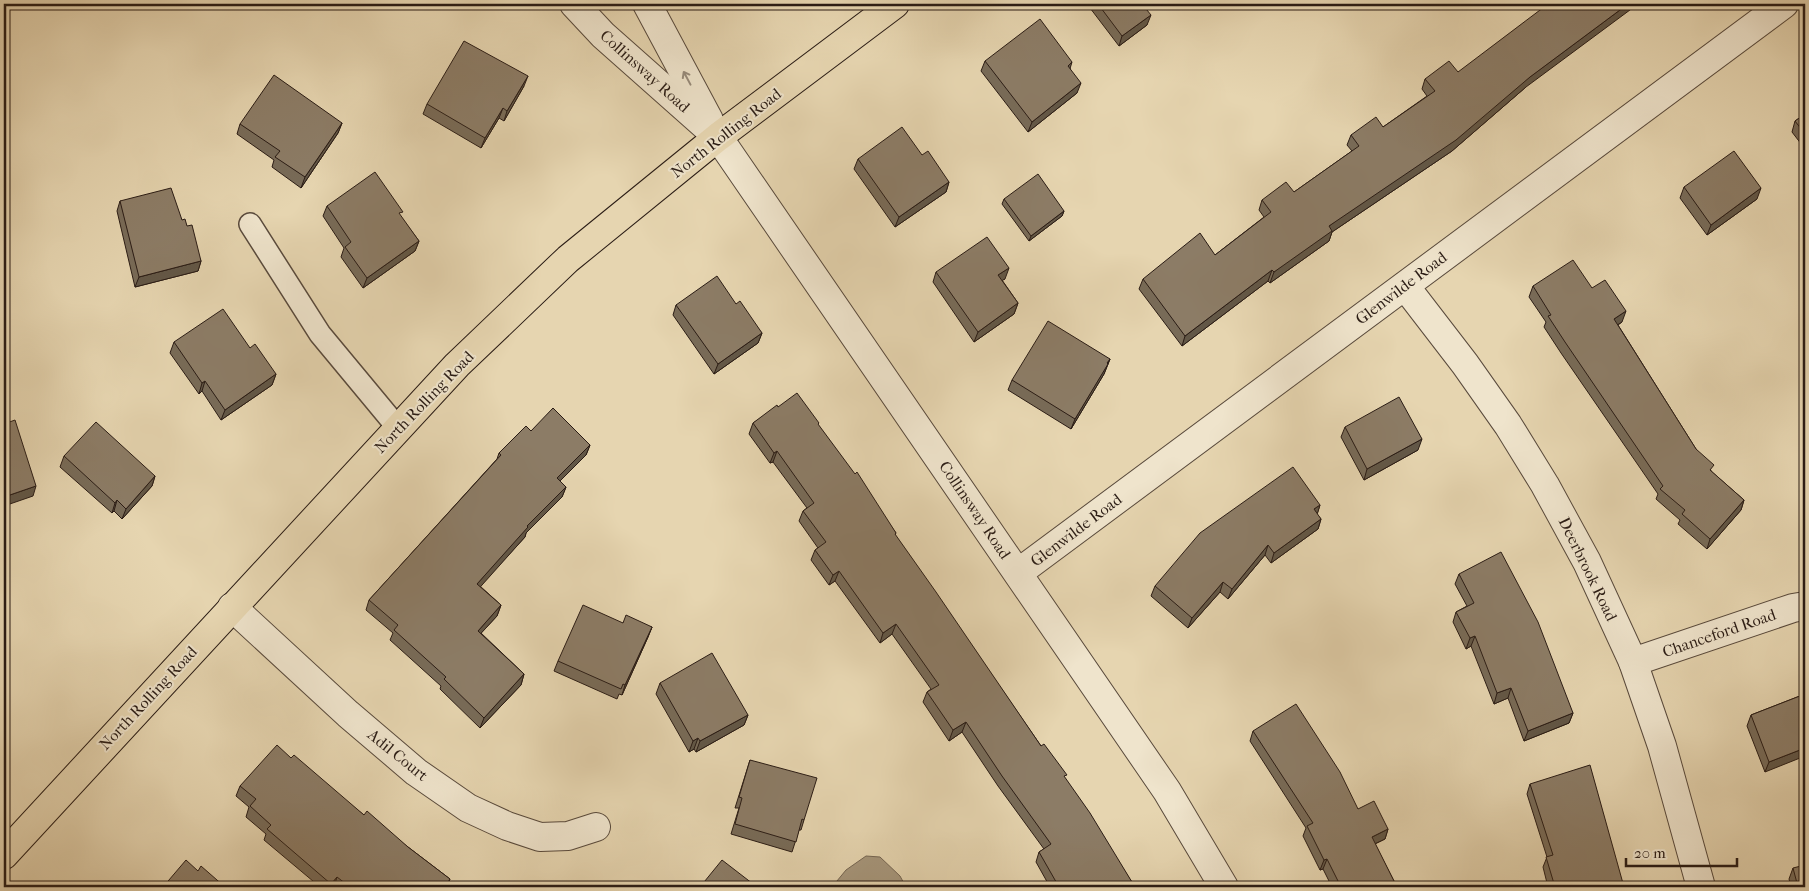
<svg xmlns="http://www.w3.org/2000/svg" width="1809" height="891" viewBox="0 0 1809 891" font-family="'IM FELL French Canon',serif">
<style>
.water{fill:#a6967b;stroke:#746552}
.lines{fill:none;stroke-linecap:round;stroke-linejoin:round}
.service-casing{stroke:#594a3c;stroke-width:24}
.minor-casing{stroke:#594a3c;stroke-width:30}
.tertiary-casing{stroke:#594a3c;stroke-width:30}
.primary-casing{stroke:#2a1c15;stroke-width:30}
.service{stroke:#efe4cc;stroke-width:21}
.minor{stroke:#efe4cc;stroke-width:28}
.tertiary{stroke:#efe4cc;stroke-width:28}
.primary{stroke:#e6d5b0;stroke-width:28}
.wall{fill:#786b58;stroke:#2a1c15}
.shaded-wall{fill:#625747;stroke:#2a1c15}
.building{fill:#8c7c66;stroke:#2a1c15}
.oneway{stroke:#968a7a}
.labels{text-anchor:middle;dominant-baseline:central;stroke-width:4;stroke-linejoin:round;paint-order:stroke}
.street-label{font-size:16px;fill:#2a1c15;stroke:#efe4cc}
</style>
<rect width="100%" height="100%" fill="#e6d5b0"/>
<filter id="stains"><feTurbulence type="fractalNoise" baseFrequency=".004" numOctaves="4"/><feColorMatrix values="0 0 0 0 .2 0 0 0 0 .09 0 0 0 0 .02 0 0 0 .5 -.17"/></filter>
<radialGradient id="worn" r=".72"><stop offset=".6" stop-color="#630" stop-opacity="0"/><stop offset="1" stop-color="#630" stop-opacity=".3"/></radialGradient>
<!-- water -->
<path class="water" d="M866 856 880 857 900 876 906 887H832L846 870Z"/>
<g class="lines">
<defs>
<path id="service" d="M250 224 320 334 398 428"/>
<g id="minor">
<path d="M718 137 1167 791 1224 887"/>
<path d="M1405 286 1465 364 1508 425 1545 485 1587 562 1633 662 1662 746 1701 887"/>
<path d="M1018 573 1784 4"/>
<path d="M232 607 348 714 416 772 468 808 507 826 540 837 568 836 596 827"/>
<path d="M1633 662 1793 608 1805 606"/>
</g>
<g id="tertiary">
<path d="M574 4 603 35 718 137"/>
<path d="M647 4 709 120"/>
</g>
<path id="primary" d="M4 855 457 365 568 259 718 137 895 4"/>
</defs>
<!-- service casing -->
<use href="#service" class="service-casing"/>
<!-- minor casing -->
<use href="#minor" class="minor-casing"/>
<!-- tertiary casing -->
<use href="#tertiary" class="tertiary-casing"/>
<!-- primary casing -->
<use href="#primary" class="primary-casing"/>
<!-- service -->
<use href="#service" class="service"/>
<!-- minor -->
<use href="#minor" class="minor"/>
<!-- tertiary -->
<use href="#tertiary" class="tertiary"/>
<!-- primary -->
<use href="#primary" class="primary"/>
</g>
<!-- wall -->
<g class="wall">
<path d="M1087 4H1147L1144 6 1147 25 1119 46Z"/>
<path d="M985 61 1070 68 1077 93 1028 132 981 71Z"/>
<path d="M1458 72 1526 87 1452 151 1332 232 1329 241 1270 283 1268 281 1182 346 1139 289 1143 279 1215 255 1264 217 1259 210 1262 200 1294 192 1352 151 1347 145 1351 135 1383 127 1427 96 1422 89 1425 79Z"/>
<path d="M524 86 504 121 499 118 481 148 423 114 427 104Z"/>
<path d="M1805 114V149L1792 132 1795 121Z"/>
<path d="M342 123 338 133 301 188 272 167 274 160 237 134 240 124Z"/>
<path d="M922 155 949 182 946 192 895 227 854 169 858 159Z"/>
<path d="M1684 187 1757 199 1707 235 1680 198Z"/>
<path d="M1004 199 1064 211 1062 216 1029 241 1002 204Z"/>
<path d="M120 201 182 220 201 261 198 271 135 287 117 211Z"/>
<path d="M327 206 401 217 419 241 415 251 363 288 341 257 344 248 323 216Z"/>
<path d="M936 272 1005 279 1002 280 1018 303 1014 314 974 342 933 282Z"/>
<path d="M1533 286 1592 288 1622 322 1618 325 1696 449 1712 472 1744 500 1741 510 1707 549 1678 524 1680 520 1656 499 1658 494 1561 353 1544 327 1546 322 1529 297Z"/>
<path d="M736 304 762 333 758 343 714 374 673 315 676 305Z"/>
<path d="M174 342 250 348 276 374 272 385 221 420 202 391 199 394 170 353Z"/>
<path d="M1110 359 1104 374 1071 429 1008 390 1012 380Z"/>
<path d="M778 407 818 425 896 533 895 535 1041 746 1065 779 1135 887H1050L1036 862 1039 852 1044 849 998 786 962 732 949 741 923 702 927 692 931 689 892 634 880 643 835 581 829 585 811 560 815 550 818 548 799 521 803 511 807 508 773 462 770 463 749 434 753 423Z"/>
<path d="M1345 427 1418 450 1364 480 1341 437Z"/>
<path d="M531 431 590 445 586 455 560 481 566 487 562 497 526 533 525 537 480 586 501 605 497 616 481 633 524 674 521 685 480 728 440 689 441 686 390 640 393 633 366 610 369 600 497 459 499 453Z"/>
<path d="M64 456 155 476 152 486 122 519 114 511 112 513 60 467Z"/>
<path d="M1320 505 1317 514 1321 519 1318 529 1271 563 1265 555 1228 599 1220 592 1188 628 1151 596 1155 586Z"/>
<path d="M1459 574 1573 713 1569 723 1524 741 1508 698 1494 704 1471 646 1466 649 1453 622 1456 612 1467 606 1455 584Z"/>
<path d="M623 623 652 627 648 637 622 695 619 694 617 699 554 671 558 661Z"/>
<path d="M660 683 748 715 744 725 696 752 694 749 689 752 656 694Z"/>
<path d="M1805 694 1765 772 1747 726 1751 715Z"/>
<path d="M1253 731 1358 809 1388 829 1385 839 1375 844 1397 887H1332L1323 869 1320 870 1303 836 1306 828 1250 741Z"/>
<path d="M291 758 364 815 408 847 450 879 449 882 455 887H320L264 840 266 834 246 817 249 807 236 796 240 786Z"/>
<path d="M750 760 804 820 801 830H799L792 852 731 834 739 808H735Z"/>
<path d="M1530 784 1624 887H1548L1543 867 1547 857 1527 794Z"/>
<path d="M1793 868 1805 887H1791L1789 879Z"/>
</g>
<!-- shaded-wall -->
<g class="shaded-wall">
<path d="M1628 4H1638L1526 87 1452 151 1332 232 1329 241 1270 283 1274 272 1329 226Z"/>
<path d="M1151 15 1147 25 1119 46 1122 36Z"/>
<path d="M1072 62 1069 72 1068 66Z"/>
<path d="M528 76 524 86 504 121 507 111Z"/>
<path d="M1081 83 1077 93 1028 132 1032 122Z"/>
<path d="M503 108 499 118 481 148 485 138Z"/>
<path d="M342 123 338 133 301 188 305 177Z"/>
<path d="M949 182 946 192 895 227 899 217Z"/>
<path d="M1761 188 1757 199 1707 235 1711 225Z"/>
<path d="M1064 211 1062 216 1029 241 1031 236Z"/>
<path d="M419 241 415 251 363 288 367 278Z"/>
<path d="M201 261 198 271 135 287 139 277Z"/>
<path d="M1009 268 1005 279 994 285 998 275Z"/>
<path d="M1272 270 1268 281 1182 346 1185 336Z"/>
<path d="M1018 303 1014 314 974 342 978 332Z"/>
<path d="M1626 311 1622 322 1611 329 1614 319Z"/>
<path d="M762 333 758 343 714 374 718 364Z"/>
<path d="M1110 359 1104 374 1071 429 1075 419Z"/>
<path d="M276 374 272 385 221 420 225 410Z"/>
<path d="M205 381 202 391 199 394 202 383Z"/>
<path d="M1422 439 1418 450 1364 480 1367 469Z"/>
<path d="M590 445 586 455 553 488 557 478Z"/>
<path d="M777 451 773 462 770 463 774 453Z"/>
<path d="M155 476 152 486 122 519 126 509Z"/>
<path d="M36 486 33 496 4 506V497Z"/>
<path d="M566 487 562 497 526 533 525 537 474 594 477 584 527 526Z"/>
<path d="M117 500 114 511 112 513 115 503Z"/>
<path d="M1744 500 1741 510 1707 549 1710 539Z"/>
<path d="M1320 505 1317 515 1314 509Z"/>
<path d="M1321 519 1318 529 1271 563 1274 553Z"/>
<path d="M1268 545 1265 555 1228 599 1232 589Z"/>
<path d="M839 571 835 581 829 585 833 575Z"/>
<path d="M1223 582 1220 592 1188 628 1192 618Z"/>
<path d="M501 605 497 616 474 641 478 631Z"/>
<path d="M896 624 892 634 880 643 883 633Z"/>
<path d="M652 627 648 637 622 695 625 685Z"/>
<path d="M1475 636 1471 646 1466 649 1470 638Z"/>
<path d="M524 674 521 685 480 728 484 718Z"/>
<path d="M1511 688 1508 698 1494 704 1497 693Z"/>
<path d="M1573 713 1569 723 1524 741 1528 731Z"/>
<path d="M748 715 744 725 696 752 700 741Z"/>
<path d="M966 722 962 732 949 741 953 730Z"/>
<path d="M698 738 694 749 689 752 693 741Z"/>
<path d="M1805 748V756L1765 772 1769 762Z"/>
<path d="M1388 829 1385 839 1368 847 1372 837Z"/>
<path d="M1327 859 1323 869 1320 870 1324 860Z"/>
<path d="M337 877 334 887H330L331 884Z"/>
</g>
<!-- building -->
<g class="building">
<path d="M1098 4H1142L1151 15 1122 36Z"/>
<path d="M1548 4H1628L1530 77 1456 140 1329 226 1332 231 1274 272 1272 270 1185 336 1143 279 1200 233 1215 255 1271 212 1262 200 1286 182 1294 192 1359 146 1351 135 1376 117 1383 127 1435 91 1425 79 1449 61 1458 72Z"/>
<path d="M1040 19 1072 62 1068 66 1081 83 1032 122 985 61Z"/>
<path d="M464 41 528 76 507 111 503 108 485 138 427 104Z"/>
<path d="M274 75 342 123 305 177 275 157 280 151 240 124Z"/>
<path d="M1805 114V134L1795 121Z"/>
<path d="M902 127 922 155 928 151 949 182 899 217 858 159Z"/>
<path d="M1734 151 1761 188 1711 225 1684 187Z"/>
<path d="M375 172 403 212 399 213 419 241 367 278 345 247 351 242 327 206Z"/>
<path d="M1038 174 1064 211 1031 236 1004 199Z"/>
<path d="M171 188 182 220 185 219 187 226 192 225 201 261 139 277 120 201Z"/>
<path d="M987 237 1009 268 998 275 1018 303 978 332 936 272Z"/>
<path d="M1573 260 1592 288 1605 280 1626 311 1614 319 1696 449 1714 465 1710 470 1744 500 1710 539 1682 514 1685 510 1660 489 1663 486 1565 342 1548 316 1551 315 1533 286Z"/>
<path d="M717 276 736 304 740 301 762 333 718 364 676 305Z"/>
<path d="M223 309 250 348 255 344 276 374 225 410 205 381 202 383 174 342Z"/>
<path d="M1048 321 1110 359 1107 363 1108 364 1075 419 1012 380Z"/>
<path d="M797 393 819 423 818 424 855 474 857 472 896 533 895 534 936 592 1041 746 1044 744 1067 775 1064 776 1090 813 1135 887H1059L1039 852 1051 844 1002 776 966 722 953 730 927 692 939 685 896 624 883 633 839 571 833 575 815 550 826 542 803 511 814 503 777 451 774 453 753 423 777 405 778 407Z"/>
<path d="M1399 397 1422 439 1367 469 1345 427Z"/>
<path d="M553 408 590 445 557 478 566 487 527 526 528 527 477 584 501 605 478 631 524 674 484 718 444 679 446 677 394 630 398 625 369 600 501 455 499 453 526 426 531 431Z"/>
<path d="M15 420 36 486 4 497V424Z"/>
<path d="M96 422 155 476 126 509 117 500 115 503 64 456Z"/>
<path d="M1293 467 1320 505 1314 509 1321 519 1274 553 1268 545 1232 589 1223 582 1192 618 1155 586 1200 533Z"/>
<path d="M1501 552 1538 622 1573 713 1528 731 1511 688 1497 693 1475 636 1470 638 1456 612 1474 603 1459 574Z"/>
<path d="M583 605 623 623 626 615 652 627 625 685 623 684 621 689 558 661Z"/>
<path d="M712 653 748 715 700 741 698 738 693 741 660 683Z"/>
<path d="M1805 694V748L1769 762 1751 715Z"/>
<path d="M1296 704 1340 772 1358 809 1374 801 1388 829 1372 837 1397 887H1341L1327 859 1324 860 1307 826 1313 823 1253 731Z"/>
<path d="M277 745 291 758 294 755 364 815 367 811 408 847 450 879 448 882 455 887H350L337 877 331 884 267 829 271 825 250 806 256 799 240 786Z"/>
<path d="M750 760 817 778 804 820 802 819 796 842 735 824 742 798 739 797Z"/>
<path d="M1590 765 1624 887H1555L1546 857 1553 855 1530 784Z"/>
<path d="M186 860 198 871 201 866 225 887H163Z"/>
<path d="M722 860 757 887H700Z"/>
<path d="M1805 865V887H1798L1793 868Z"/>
</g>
<!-- one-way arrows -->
<defs><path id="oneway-shaft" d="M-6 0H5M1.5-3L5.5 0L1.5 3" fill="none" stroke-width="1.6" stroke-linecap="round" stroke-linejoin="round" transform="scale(1.25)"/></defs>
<use class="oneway" href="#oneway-shaft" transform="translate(687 78) rotate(-118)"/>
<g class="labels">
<!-- street labels -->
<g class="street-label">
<text transform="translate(645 71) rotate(42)">Collinsway Road</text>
<text transform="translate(726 133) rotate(-38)">North Rolling Road</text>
<text transform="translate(1401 288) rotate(-37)">Glenwilde Road</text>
<text transform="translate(424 402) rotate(-46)">North Rolling Road</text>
<text transform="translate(975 510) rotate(56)">Collinsway Road</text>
<text transform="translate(1076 530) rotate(-37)">Glenwilde Road</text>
<text transform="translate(1588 569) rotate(64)">Deerbrook Road</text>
<text transform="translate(1719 633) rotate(-19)">Chanceford Road</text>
<text transform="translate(148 698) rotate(-47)">North Rolling Road</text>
<text transform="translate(398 755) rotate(39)">Adil Court</text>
</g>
</g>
<!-- margin -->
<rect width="1809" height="891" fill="none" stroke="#e6d5b0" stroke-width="20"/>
<rect x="5" y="5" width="1799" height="881" fill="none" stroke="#2a1c15" stroke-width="2.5"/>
<rect x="10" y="10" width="1789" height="871" fill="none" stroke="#2a1c15"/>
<!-- scale -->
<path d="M1626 858v8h111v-8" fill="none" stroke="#2a1c15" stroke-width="2.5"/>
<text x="1634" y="858" font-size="15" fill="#2a1c15" stroke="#efe4cc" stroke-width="4" paint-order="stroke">20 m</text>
<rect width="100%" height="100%" filter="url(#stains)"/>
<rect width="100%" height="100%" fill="url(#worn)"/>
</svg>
